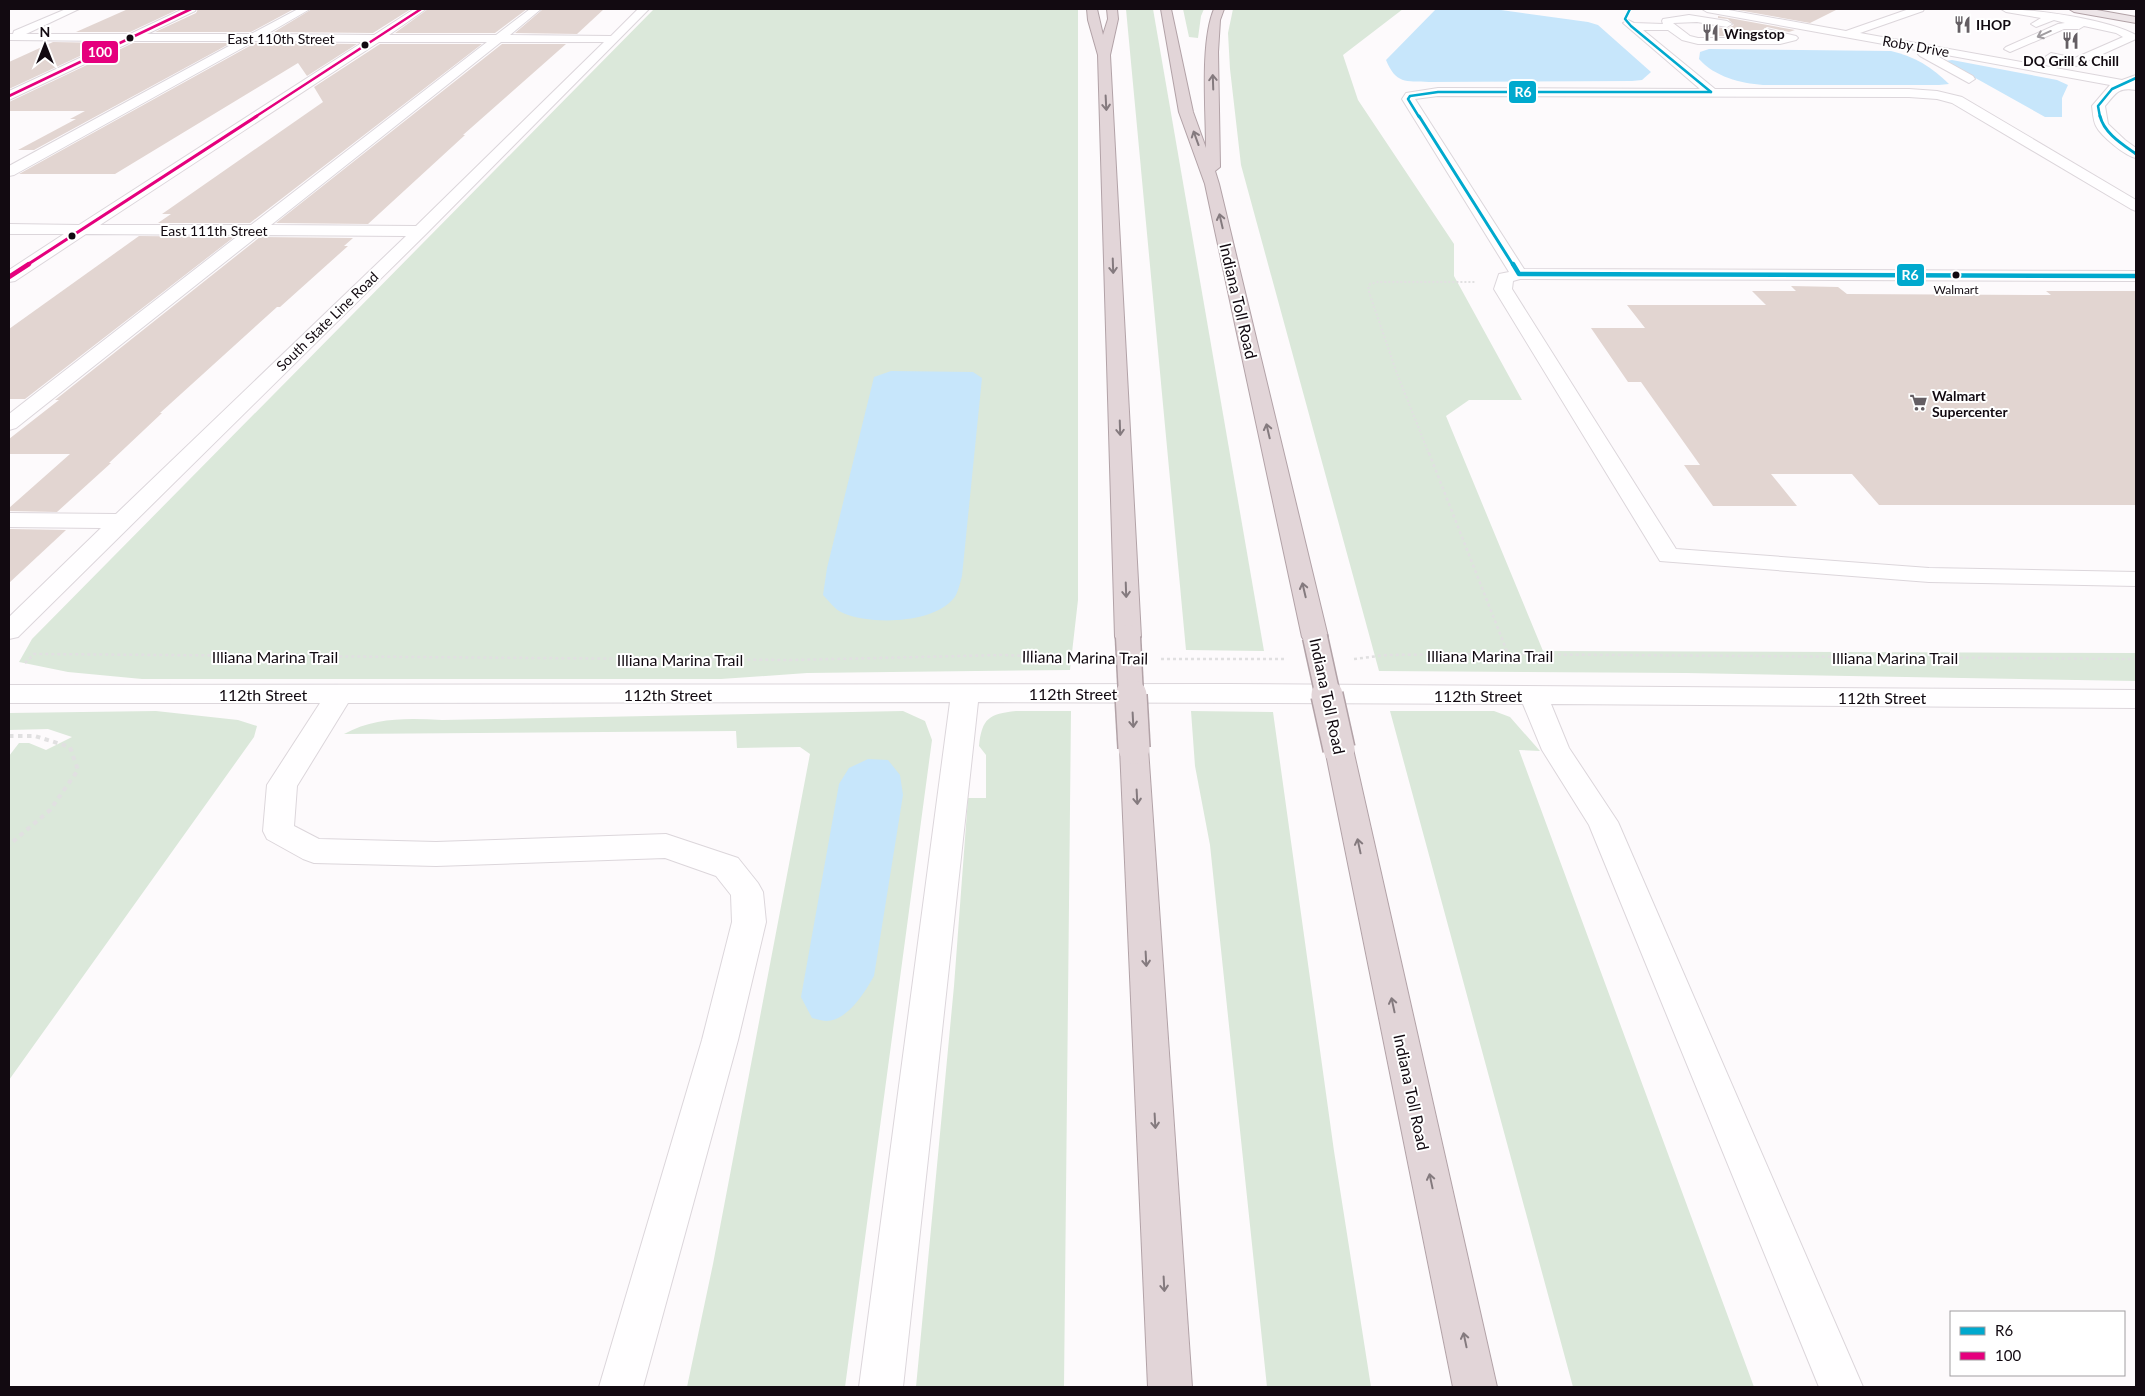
<svg xmlns="http://www.w3.org/2000/svg" width="2145" height="1396" viewBox="0 0 2145 1396" font-family="Lato,sans-serif">
<style>
.green{fill:#dbe8da}
.water{fill:#c7e6fb}
.building{fill:#e2d5d1}
.lines{fill:none;stroke-linecap:round;stroke-linejoin:round}
.minor-casing{stroke:#dcd6db;stroke-width:2}
.major-casing{stroke:#b2a2a7;stroke-width:2}
.highway-casing{stroke:#b2a2a7;stroke-width:2}
.path-far2{stroke:#e1e0e1;stroke-width:2;stroke-dasharray:2 2;stroke-linecap:butt}
.path-far1{stroke:#e1e0e1;stroke-width:2.5;stroke-dasharray:3 3;stroke-linecap:butt}
.path{stroke:#e1e0e1;stroke-width:4;stroke-dasharray:4.5 4.5;stroke-linecap:butt}
.minor{fill:#fffeff;fill-rule:evenodd}
.major{fill:#ede5e8;fill-rule:evenodd}
.highway{fill:#e2d5d8;fill-rule:evenodd}
.highway-bridge-far1-casing{stroke:#b2a2a7;stroke-width:27;stroke-linecap:butt}
.highway-bridge-casing{stroke:#b2a2a7;stroke-width:34;stroke-linecap:butt}
.highway-bridge-far1{stroke:#e2d5d8;stroke-width:24}
.highway-bridge{stroke:#e2d5d8;stroke-width:31}
.bus-1-far2-casing{stroke:#fff;stroke-width:4.5}
.bus-1-far1-casing{stroke:#fff;stroke-width:5}
.bus-1-casing{stroke:#fff;stroke-width:7}
.bus-2-far2-casing{stroke:#fff;stroke-width:4.5}
.bus-2-far1-casing{stroke:#fff;stroke-width:5}
.bus-2-casing{stroke:#fff;stroke-width:7}
.bus-1-far2{stroke:#00a9ce;stroke-width:2.5}
.bus-1-far1{stroke:#00a9ce;stroke-width:3}
.bus-1{stroke:#00a9ce;stroke-width:4.5}
.bus-2-far2{stroke:#e5007d;stroke-width:2.5}
.bus-2-far1{stroke:#e5007d;stroke-width:3}
.bus-2{stroke:#e5007d;stroke-width:4.5}
.oneway{stroke:#a09ca0}
.oneway2{stroke:#847a7e}
.bus-dot{fill:#120a11;stroke:#fff;stroke-width:2}
.labels{text-anchor:middle;dominant-baseline:central;stroke-width:4;stroke-linejoin:round;paint-order:stroke}
.far-bus-label{font-size:12px;fill:#120a11;stroke:#fff}
.far-poi-label{font-size:14px;font-weight:bold;fill:#120a11;stroke:#fff;text-anchor:start}
.far-street-label{font-size:14px;fill:#120a11;stroke:#fff}
.street-label{font-size:16px;fill:#120a11;stroke:#fff}
.line-badge{stroke:#fff;stroke-width:2}
.badge-label{font-size:14px;text-anchor:middle;font-weight:bold;fill:#fff}
</style>
<rect width="100%" height="100%" fill="#fdfafc"/>
<!-- green -->
<g class="green">
<path d="M654 9H1078V600L1070 670 807 673 721 679H142L68 672 19 662 32 639Z"/>
<path d="M1126 9H1153L1264 651 1186 650Z"/>
<path d="M1183 9H1204L1201 16 1198 38 1189 37Z"/>
<path d="M1233 9H1403L1343 55 1358 100 1454 244V276L1522 400H1469L1446 416 1543 651 2136 653V681L1686 673 1379 671 1241 165 1230 69 1228 33Z"/>
<path d="M156 711 238 720 257 726 254 737 9 1080V756L19 743H29L46 750 72 737 48 729 9 730V713Z"/>
<path d="M903 711 925 721 932 740 845 1387H687L713 1264 810 754 800 747 737 748 736 731 344 734C375 717 408 718 442 720Z"/>
<path d="M1016 711H1071L1064 1387H916L954 986 968 798H986V755L979 746C982 718 989 714 1016 711Z"/>
<path d="M1191 711 1273 712 1334 1151 1371 1387H1267L1210 845 1195 766Z"/>
<path d="M1390 711H1494L1510 717 1540 751 1519 750 1754 1387H1573Z"/>
</g>
<!-- water -->
<g class="water">
<path d="M1436 9H1494L1588 22 1598 25 1651 72 1642 80 1632 81 1429 82C1405 81 1396 84 1386 60Z"/>
<path d="M1709 49 1891 51C1914 56 1932 67 1949 84L1939 85H1763C1740 83 1715 77 1699 59L1700 52Z"/>
<path d="M1952 60 2057 80 2068 85 2062 98V117H2045L1945 61Z"/>
<path d="M891 371 973 372 982 378 962 576C960 583 958 593 954 598 933 624 871 625 843 613 835 610 828 600 823 595L827 568 874 377Z"/>
<path d="M868 759 888 760 900 775 903 795 874 976C865 992 848 1020 827 1021 823 1021 817 1019 812 1018L801 997 839 784 849 768Z"/>
</g>
<!-- building -->
<g class="building">
<path d="M128 9H179L130 32H76Z"/>
<path d="M198 9H294L251 32H155L196 13Z"/>
<path d="M312 9H411L373 33 274 32Z"/>
<path d="M428 9H527L495 33H395Z"/>
<path d="M543 9H604L577 34 515 33Z"/>
<path d="M1732 9H1838L1810 23Z"/>
<path d="M1718 16 1795 30 1789 32 1767 27 1759 32 1764 36H1716L1717 27 1727 29 1734 25 1728 19 1718 18Z"/>
<path d="M53 42 108 43 9 89V62Z"/>
<path d="M133 43H231L34 150H18L76 119H70L85 111H9V102Z"/>
<path d="M255 43 357 44 307 76 298 63 115 174H19Z"/>
<path d="M380 44H482L250 223H158L171 214H162L323 102 314 87Z"/>
<path d="M502 44H566L463 135H465L368 224 276 223Z"/>
<path d="M139 236 234 237 25 399H9V329Z"/>
<path d="M260 237 353 238 344 246H348L280 307H277L160 413H162L109 463H111L57 512 9 511V508L70 454H9V439L59 400H55Z"/>
<path d="M1791 286 1838 287 1847 294 2051 295 2046 291H2136V505H1879L1852 474H1771L1797 506H1713L1684 465H1700L1641 382H1628L1591 328H1645L1627 305H1766L1752 291H1796Z"/>
<path d="M9 529 66 530 9 583Z"/>
</g>
<g class="lines">
<defs>
<g id="minor">
<path d="M66 9H79L26 34H130L183 9H196L195 11 147 34H251L298 9H310L267 34 374 35 414 9H426L389 35H496L530 9H541L510 35 611 36 638 9H649L426 234 18 637 9 639V617L101 528 9 527V513L116 514 406 236 259 235 16 428 9 430V414L239 235 86 234 15 281 9 282V270L64 234H9V224L79 225 363 42 255 41 14 175 9 176V166L238 41H133L9 100V91L116 41 9 40V34H13L14 31ZM379 42H487L251 225H100ZM501 42H604L416 226 271 225Z"/>
<path d="M1702 9H1723L1846 31 1909 9H1924L1923 11 1860 33 2122 80 2136 75V90C2118 87 2116 93 2105 106L2108 124 2125 140 2136 148V158C2125 156 2101 136 2096 126 2093 120 2093 112 2092 106L2110 85 1930 52 1973 76 1975 79 1969 83 1920 56 1918 54 1922 51 1707 12Z"/>
<path d="M2001 9C2035 9 2106 19 2136 35V39L2076 66 2047 59 2045 57 2051 53 2075 58 2123 37 2116 33 2084 26 2079 29H2064L2010 52 2004 49 2006 47 2058 24 2065 23 2054 20 2036 27 2031 24 2041 18 2006 12Z"/>
<path d="M1689 15 1727 21 1732 24 1727 27 1697 22 1673 23 1690 36 1698 38H1776L1763 34 1761 32 1767 29 1796 36 1798 38 1796 40 1780 44H1698L1682 40 1668 30H1643L1715 89H1909L1937 91 1962 97 2136 200V211L2131 209 1952 103 1937 99 1909 97 1438 96 1415 99 1524 269 2136 271V281L1520 279 1513 281 1512 289 1676 549 1929 568 2136 572V586L1929 582 1660 561 1494 289 1499 274 1509 272 1402 99 1406 93 1438 88 1700 89 1623 23 1628 20 1634 23 1663 24 1662 21 1663 19Z"/>
<path d="M1227 684 2136 690V708L1551 704 1569 748 1618 822 1863 1387H1819L1589 825 1542 750 1523 704 978 702 903 1387H859L950 702 348 703 297 786 294 826 319 839 436 842 666 834 738 858 758 883 763 892 766 922 738 1040 643 1387H599L702 1040 732 922 731 895 716 876 665 858 436 866 314 863 303 859 267 839 263 831 267 785 320 703H9V685Z"/>
</g>
<path id="major" d="M2069 9H2091L2136 17V23L2074 12Z"/>
<g id="highway">
<path d="M1087 9H1097L1103 35 1108 19 1107 9H1117L1118 19 1110 55 1141 637 1137 643 1128 645 1119 643 1115 637 1098 55 1088 20Z"/>
<path d="M1161 9H1171L1193 112 1206 148C1206 109 1200 43 1214 9H1224L1220 20 1218 52 1220 167 1215 171 1219 184 1328 637 1324 643 1315 645 1306 643 1302 637 1205 184 1179 112Z"/>
<path d="M1134 738 1144 741 1148 748 1192 1387H1148L1120 748 1124 741Z"/>
<path d="M1339 739 1349 742 1353 749 1497 1387H1453L1325 749 1329 742Z"/>
</g>
</defs>
<!-- minor casing -->
<use href="#minor" class="minor-casing"/>
<!-- major casing -->
<use href="#major" class="major-casing"/>
<!-- highway casing -->
<use href="#highway" class="highway-casing"/>
<!-- path-far2 -->
<path class="path-far2" d="M1429 454 1396 371 1368 289 1370 284 1378 282H1475"/>
<!-- path-far1 -->
<g class="path-far1">
<path d="M1429 453 1508 654"/>
<path d="M1161 659H1287"/>
<path d="M1354 659 1387 655 1480 654 2136 659"/>
<path d="M25 663 34 654 791 660 1003 655 1097 659"/>
</g>
<!-- path -->
<path class="path" d="M9 736H35L70 747 78 770 50 810 9 845"/>
<!-- minor -->
<use href="#minor" class="minor"/>
<!-- major -->
<use href="#major" class="major"/>
<!-- highway -->
<use href="#highway" class="highway"/>
<defs>
<g id="highway-bridge-far1">
<path d="M1128 637 1131 696"/>
<path d="M1315 637 1328 696"/>
</g>
<g id="highway-bridge">
<path d="M1131 695 1134 748"/>
<path d="M1327 695 1339 749"/>
</g>
</defs>
<!-- highway-bridge-far1 casing -->
<use href="#highway-bridge-far1" class="highway-bridge-far1-casing"/>
<!-- highway-bridge casing -->
<use href="#highway-bridge" class="highway-bridge-casing"/>
<!-- highway-bridge-far1 -->
<use href="#highway-bridge-far1" class="highway-bridge-far1"/>
<!-- highway-bridge -->
<use href="#highway-bridge" class="highway-bridge"/>
<defs>
<g id="bus-1-far2">
<path d="M1630 9 1625 19 1631 26 1711 92"/>
<path d="M1419 117 1408 99 1410 96 1438 92H1711"/>
<path d="M2100 117 2098 106 2112 89 2136 78"/>
</g>
<g id="bus-1-far1">
<path d="M1419 116 1513 265"/>
<path d="M2100 116C2104 133 2122 144 2136 154"/>
</g>
<path id="bus-1" d="M1513 264 1519 274 2136 276"/>
<g id="bus-2-far2">
<path d="M9 96 191 9"/>
<path d="M255 117 421 9"/>
</g>
<path id="bus-2-far1" d="M27 265 257 116"/>
<path id="bus-2" d="M9 277 29 264"/>
</defs>
<!-- bus-1-far2 casing -->
<use href="#bus-1-far2" class="bus-1-far2-casing"/>
<!-- bus-1-far1 casing -->
<use href="#bus-1-far1" class="bus-1-far1-casing"/>
<!-- bus-1 casing -->
<use href="#bus-1" class="bus-1-casing"/>
<!-- bus-2-far2 casing -->
<use href="#bus-2-far2" class="bus-2-far2-casing"/>
<!-- bus-2-far1 casing -->
<use href="#bus-2-far1" class="bus-2-far1-casing"/>
<!-- bus-2 casing -->
<use href="#bus-2" class="bus-2-casing"/>
<!-- bus-1-far2 -->
<use href="#bus-1-far2" class="bus-1-far2"/>
<!-- bus-1-far1 -->
<use href="#bus-1-far1" class="bus-1-far1"/>
<!-- bus-1 -->
<use href="#bus-1" class="bus-1"/>
<!-- bus-2-far2 -->
<use href="#bus-2-far2" class="bus-2-far2"/>
<!-- bus-2-far1 -->
<use href="#bus-2-far1" class="bus-2-far1"/>
<!-- bus-2 -->
<use href="#bus-2" class="bus-2"/>
</g>
<!-- one-way arrows -->
<defs><path id="oneway-shaft" d="M-6 0H5M1.5-3L5.5 0L1.5 3" fill="none" stroke-width="1.6" stroke-linecap="round" stroke-linejoin="round" transform="scale(1.25)"/></defs>
<use class="oneway" href="#oneway-shaft" transform="translate(2044 34) rotate(156)"/>
<g class="oneway2">
<use href="#oneway-shaft" transform="translate(1213 82) rotate(-92)"/>
<use href="#oneway-shaft" transform="translate(1106 103) rotate(87)"/>
<use href="#oneway-shaft" transform="translate(1196 138) rotate(-110)"/>
<use href="#oneway-shaft" transform="translate(1221 221) rotate(-103)"/>
<use href="#oneway-shaft" transform="translate(1113 266) rotate(88)"/>
<use href="#oneway-shaft" transform="translate(1120 428) rotate(88)"/>
<use href="#oneway-shaft" transform="translate(1268 431) rotate(-103)"/>
<use href="#oneway-shaft" transform="translate(1126 590) rotate(88)"/>
<use href="#oneway-shaft" transform="translate(1304 590) rotate(-103)"/>
<use href="#oneway-shaft" transform="translate(1133 720) rotate(87)"/>
<use href="#oneway-shaft" transform="translate(1137 797) rotate(87)"/>
<use href="#oneway-shaft" transform="translate(1359 846) rotate(-102)"/>
<use href="#oneway-shaft" transform="translate(1146 959) rotate(87)"/>
<use href="#oneway-shaft" transform="translate(1393 1005) rotate(-102)"/>
<use href="#oneway-shaft" transform="translate(1155 1121) rotate(87)"/>
<use href="#oneway-shaft" transform="translate(1431 1181) rotate(-102)"/>
<use href="#oneway-shaft" transform="translate(1164 1284) rotate(87)"/>
<use href="#oneway-shaft" transform="translate(1465 1340) rotate(-102)"/>
</g>
<!-- icons -->
<defs>
<symbol id="restaurant-bare" viewBox="-9 -9 18 18"><path d="M-5-6h1v4h1v-4h1v4h1v-4h1v5L-1.5 .5V6h-2V.5L-5-1ZM5-6V6H3V1.5H1.5Q1.5-4 5-6Z" fill="#645e63" stroke="#fff" stroke-width="2.5" paint-order="stroke"/></symbol>
<symbol id="supermarket-bare" viewBox="-9 -9 18 18"><path d="M-6-5.5h2.5l.6 2H6L4.5 2H-2.5L-4.4-4H-6ZM-1.5 3.2a1.3 1.3 0 1 0 .1 0ZM3 3.2a1.3 1.3 0 1 0 .1 0Z" fill="#645e63" stroke="#fff" stroke-width="2.5" paint-order="stroke"/></symbol>
</defs>
<g fill-rule="evenodd">
<use href="#restaurant-bare" x="1950" y="12" width="25" height="25"/>
<use href="#restaurant-bare" x="1698" y="20" width="25" height="25"/>
<use href="#restaurant-bare" x="2058" y="28" width="25" height="25"/>
<use href="#supermarket-bare" x="1906" y="390" width="25" height="25"/>
</g>
<!-- markers -->
<g class="bus-dot">
<circle cx="130" cy="38" r="4.5"/>
<circle cx="365" cy="45" r="4.5"/>
<circle cx="72" cy="236" r="4.5"/>
<circle cx="1956" cy="275" r="4.5"/>
</g>
<g class="labels">
<!-- far-bus labels -->
<g class="far-bus-label">
<text x="1956" y="289">Walmart</text>
</g>
<!-- far-poi labels -->
<g class="far-poi-label">
<text x="1976" y="24">IHOP</text>
<text x="1724" y="33">Wingstop</text>
<text x="2071" y="60" text-anchor="middle">DQ Grill &amp; Chill</text>
<text x="1932" y="395">Walmart<tspan x="1932" dy="16">Supercenter</tspan></text>
</g>
<!-- far-street labels -->
<g class="far-street-label">
<text x="281" y="38">East 110th Street</text>
<text transform="translate(1916 46) rotate(10)">Roby Drive</text>
<text x="214" y="230">East 111th Street</text>
<text transform="translate(327 321) rotate(-44)">South State Line Road</text>
</g>
<!-- street labels -->
<g class="street-label">
<text transform="translate(1239 301) rotate(77)">Indiana Toll Road</text>
<text x="1490" y="655">Illiana Marina Trail</text>
<text x="275" y="656">Illiana Marina Trail</text>
<text transform="translate(1085 657) rotate(1)">Illiana Marina Trail</text>
<text x="1895" y="657">Illiana Marina Trail</text>
<text x="680" y="659">Illiana Marina Trail</text>
<text x="1073" y="693">112th Street</text>
<text x="263" y="694">112th Street</text>
<text x="668" y="694">112th Street</text>
<text x="1478" y="695">112th Street</text>
<text transform="translate(1328 696) rotate(78)">Indiana Toll Road</text>
<text x="1882" y="697">112th Street</text>
<text transform="translate(1412 1092) rotate(78)">Indiana Toll Road</text>
</g>
</g>
<g class="line-badge">
<rect x="81" y="40" width="38" height="24" rx="5" fill="#e5007d"/>
<rect x="1508" y="80" width="29" height="24" rx="5" fill="#00a9ce"/>
<rect x="1896" y="263" width="29" height="24" rx="5" fill="#00a9ce"/>
</g>
<g class="badge-label">
<text x="100" y="57">100</text>
<text x="1523" y="97">R6</text>
<text x="1910" y="280">R6</text>
</g>
<!-- border -->
<rect width="2145" height="1396" fill="none" stroke="#120a11" stroke-width="20"/>
<!-- legend -->
<rect x="1950" y="1311" width="175" height="65" fill="#ffffff" stroke="#a09da0"/>
<rect x="1960" y="1327" width="25" height="8" fill="#00a9ce" stroke="#a09da0"/>
<text x="1995" y="1336" font-size="15" fill="#120a11">R6</text>
<rect x="1960" y="1352" width="25" height="8" fill="#e5007d" stroke="#a09da0"/>
<text x="1995" y="1361" font-size="15" fill="#120a11">100</text>
<!-- north arrow -->
<g transform="translate(45 45)" stroke="#ffffff" stroke-width="4" paint-order="stroke">
<path d="M0-4L9 19L0 12L-9 19Z" fill="#120a11"/>
<text y="-8" font-size="14" font-weight="bold" text-anchor="middle" fill="#120a11">N</text>
</g>
</svg>
